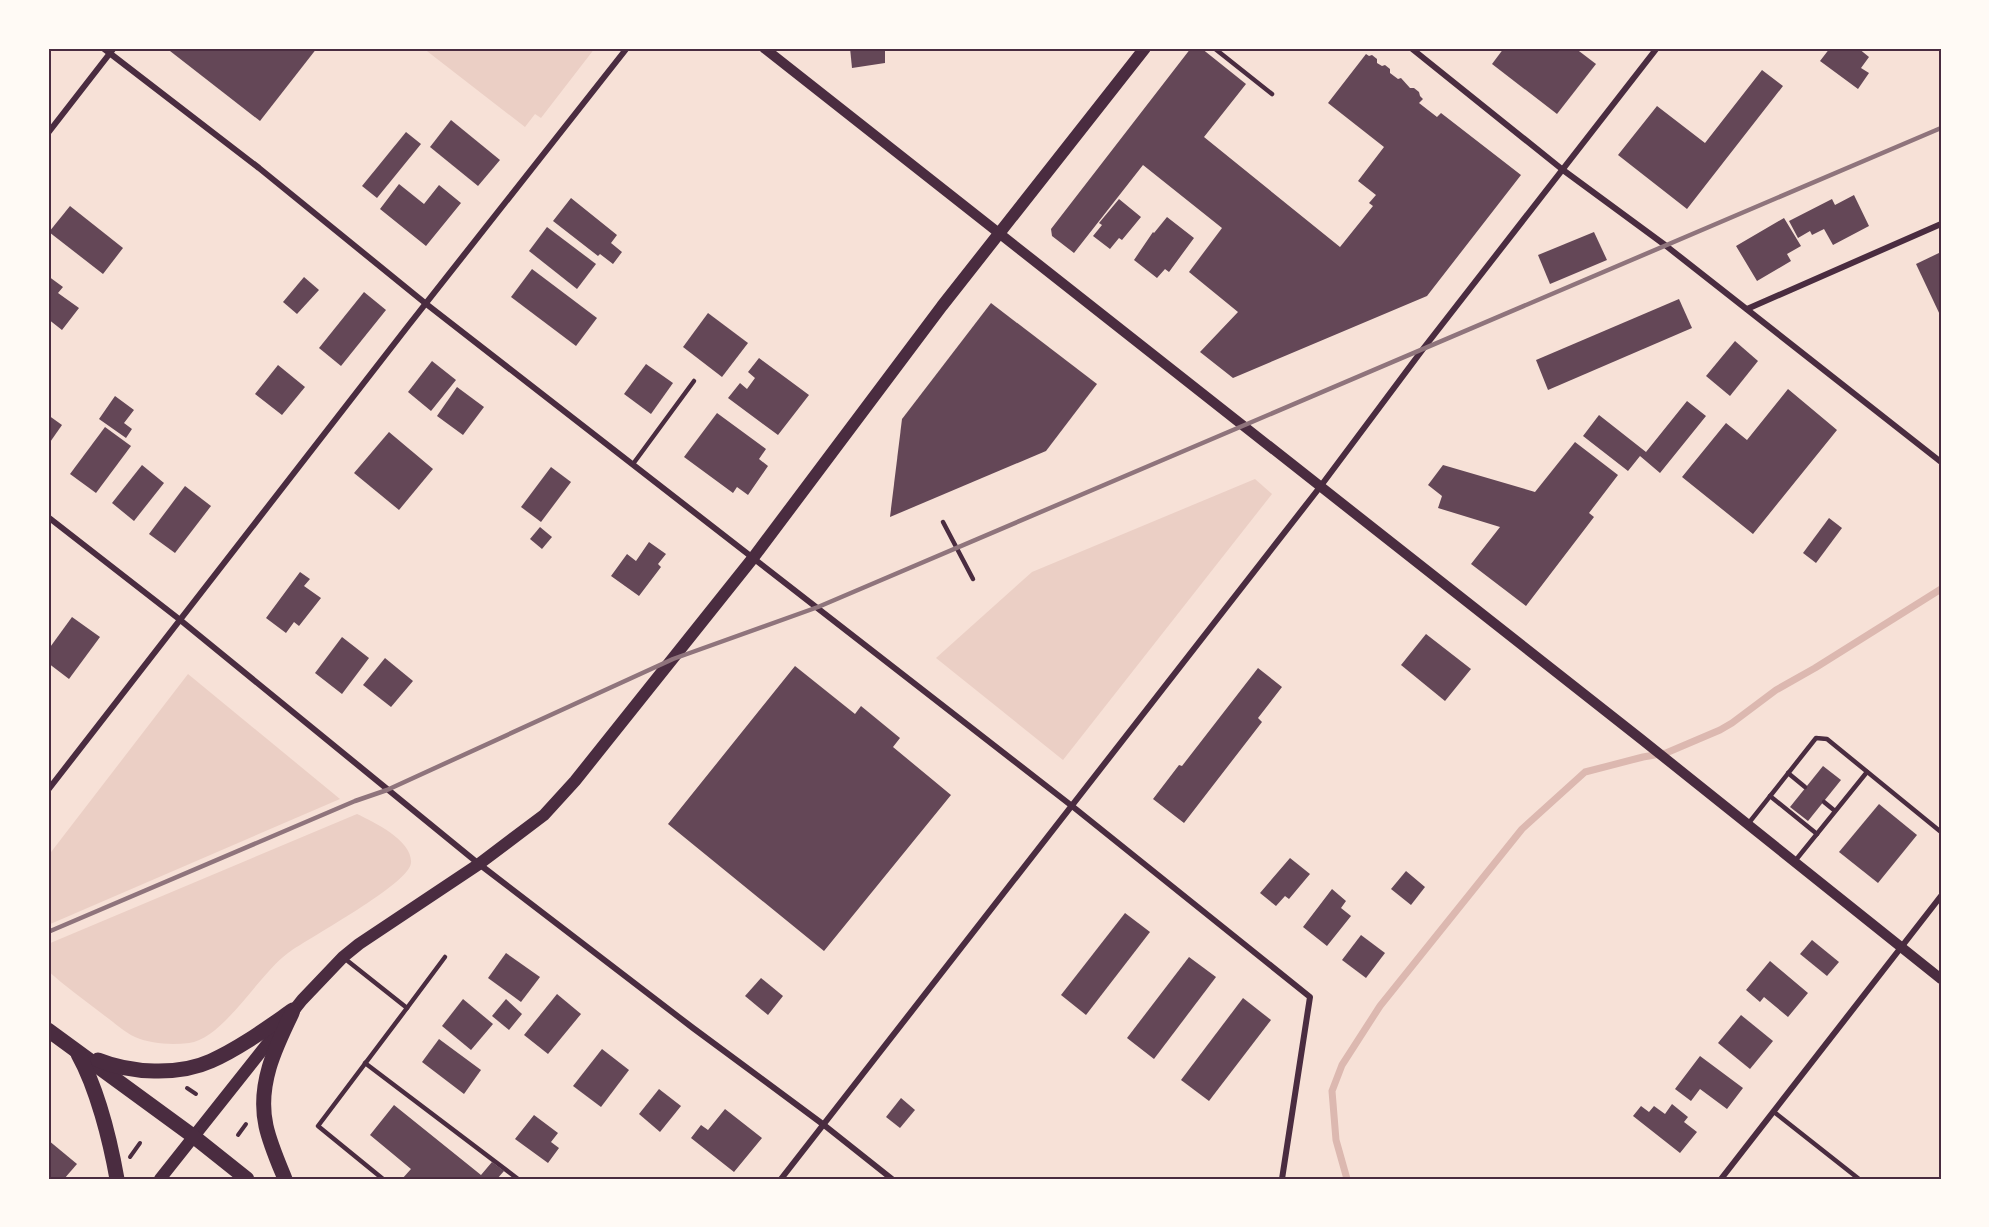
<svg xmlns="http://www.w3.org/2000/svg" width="1989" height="1227" viewBox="0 0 1989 1227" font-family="Lora,serif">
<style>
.green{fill:#ebcfc5}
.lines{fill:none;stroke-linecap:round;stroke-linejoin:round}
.stream{stroke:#dcb8b0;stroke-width:7}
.building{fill:#644757}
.path{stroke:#4a2c40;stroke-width:4}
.service{stroke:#4a2c40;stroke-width:4.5}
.minor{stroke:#4a2c40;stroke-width:6}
.tertiary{stroke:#4a2c40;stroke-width:10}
.secondary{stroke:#4a2c40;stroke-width:12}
.primary{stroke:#4a2c40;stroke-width:15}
.rail{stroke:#8f747c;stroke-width:4.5}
.neatline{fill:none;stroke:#4a2c40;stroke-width:2}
</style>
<rect width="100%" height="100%" fill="#f7e1d7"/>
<!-- green -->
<g class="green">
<path d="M423 48H595L541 118 535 114 525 127Z"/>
<path d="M1255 479 1272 494 1063 760 936 658 1032 572Z"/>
<path d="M188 674 340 799 48 925V856Z"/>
<path d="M357 814C374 822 413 841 411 863 409 884 310 937 288 953 259 974 223 1039 189 1043 171 1045 151 1044 135 1037 124 1032 115 1023 105 1016 86 1001 66 987 48 971V944Z"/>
</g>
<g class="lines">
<!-- stream -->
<path class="stream" d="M1347 1179 1336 1140 1332 1091 1342 1065 1380 1006 1522 829 1585 772 1643 757 1666 753 1720 730 1732 723 1776 690 1815 668 1941 589"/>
</g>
<!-- building -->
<g class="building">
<path d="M172 48H317L260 121 170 51Z"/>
<path d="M850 48H885V63L852 68Z"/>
<path d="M1191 48H1201L1246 84 1204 137 1340 247 1373 206 1369 203 1376 195 1358 181 1384 147 1328 103 1366 54 1369 56 1372 55 1377 59V63L1382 66 1385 65 1390 69V73L1398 79 1401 78 1410 88H1414L1419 92 1420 96 1423 99 1419 103 1437 117 1441 113 1521 175 1427 296 1233 378 1200 352 1238 312 1189 272 1222 228 1143 165 1074 253 1052 236 1051 229Z"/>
<path d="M1504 48H1575L1596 64 1557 114 1492 64Z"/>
<path d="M1830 48H1858L1869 57 1861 68 1869 73 1858 89 1820 61Z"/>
<path d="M1762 70 1783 86 1687 209 1618 155 1657 106 1705 143Z"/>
<path d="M451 120 500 160 478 186 430 147Z"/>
<path d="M406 132 421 144 377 198 362 186Z"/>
<path d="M399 184 424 204 439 185 461 203 426 246 380 209Z"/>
<path d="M1854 195 1869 226 1833 245 1824 229 1812 235 1810 231 1798 238 1789 221 1832 199 1835 205Z"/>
<path d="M571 198 617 235 611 243 622 252 613 264 600 254 598 256 553 221Z"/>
<path d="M1119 199 1141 217 1122 240 1119 238 1110 249 1093 236 1102 225 1099 223Z"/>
<path d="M70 206 123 248 103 274 49 232Z"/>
<path d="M1167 217 1194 238 1169 272 1165 269 1157 278 1134 260 1153 232 1154 233Z"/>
<path d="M1784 218 1801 246 1787 254 1791 261 1757 281 1736 246Z"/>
<path d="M547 227 596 264 577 289 529 251Z"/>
<path d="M1594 232 1607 260 1550 284 1538 255Z"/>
<path d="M1941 252V317L1916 264Z"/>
<path d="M532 269 597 318 576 346 511 297Z"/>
<path d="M48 276 63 287 58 293 79 308 62 330 48 319Z"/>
<path d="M304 277 319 290 297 314 283 302Z"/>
<path d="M364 292 386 310 341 366 319 348Z"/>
<path d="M1679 299 1692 328 1548 390 1536 360Z"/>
<path d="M991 303 1097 384 1046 451 890 517 902 419Z"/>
<path d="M708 313 748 343 722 377 683 347Z"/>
<path d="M1735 341 1758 361 1730 396 1706 376Z"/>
<path d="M759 358 809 395 778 435 728 398 740 383 747 389 755 378 748 372Z"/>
<path d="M432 361 456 380 431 411 408 392Z"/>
<path d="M646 364 673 383 651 414 624 394Z"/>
<path d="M278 365 305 387 282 415 255 394Z"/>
<path d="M457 387 484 407 463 435 437 416Z"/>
<path d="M1788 389 1837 430 1753 534 1682 477 1726 423 1747 440Z"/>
<path d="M115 396 134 410 124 423 132 429 126 438 99 419Z"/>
<path d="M1687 401 1706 416 1660 473 1640 456 1628 471 1583 436 1599 415 1646 452Z"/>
<path d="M717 413 766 449 759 459 768 466 748 495 737 487 733 493 684 457Z"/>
<path d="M48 415 62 425 48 445Z"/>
<path d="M105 427 131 446 96 493 70 474Z"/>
<path d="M389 432 433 469 399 510 354 473Z"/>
<path d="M1575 442 1618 475 1589 513 1594 517 1526 606 1471 564 1500 527 1438 508 1442 496 1428 485 1443 465 1535 492Z"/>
<path d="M142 465 164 483 134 521 112 503Z"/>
<path d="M551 467 571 482 541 522 521 507Z"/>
<path d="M185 486 211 506 175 553 149 534Z"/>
<path d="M1829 518 1842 528 1816 563 1803 553Z"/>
<path d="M540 527 552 537 542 549 530 539Z"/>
<path d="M649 542 666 554 658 564 661 567 639 596 611 576 627 554 636 561Z"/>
<path d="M300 572 310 579 304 586 321 598 299 626 294 622 286 633 266 618Z"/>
<path d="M72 617 100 637 69 679 48 663V650Z"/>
<path d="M1426 634 1471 669 1445 701 1401 665Z"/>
<path d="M342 637 369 658 342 694 315 673Z"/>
<path d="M385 658 413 681 391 707 363 685Z"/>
<path d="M795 666 855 714 861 706 900 738 893 747 951 795 824 951 668 824Z"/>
<path d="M1258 668 1282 687 1258 718 1262 722 1184 823 1153 799 1179 765 1182 766Z"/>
<path d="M1823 766 1841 780 1808 821 1790 807Z"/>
<path d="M1879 804 1917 835 1878 883 1839 852Z"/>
<path d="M1290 858 1310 874 1289 899 1285 896 1276 906 1260 893Z"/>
<path d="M1406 871 1425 887 1411 905 1391 889Z"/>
<path d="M1332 889 1346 901 1341 908 1351 916 1327 946 1303 927Z"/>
<path d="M1125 913 1150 932 1086 1015 1061 995Z"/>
<path d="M1361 935 1385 953 1366 978 1342 960Z"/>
<path d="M1812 940 1839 962 1827 976 1800 954Z"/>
<path d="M506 953 540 977 521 1002 488 978Z"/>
<path d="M1189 957 1216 977 1154 1059 1127 1038Z"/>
<path d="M1770 961 1808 993 1788 1017 1764 997 1760 1002 1746 990Z"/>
<path d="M761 978 783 996 768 1015 745 996Z"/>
<path d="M557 994 581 1014 548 1054 524 1035Z"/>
<path d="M1243 998 1271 1020 1209 1101 1181 1080Z"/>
<path d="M463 999 493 1024 471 1050 442 1026Z"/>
<path d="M506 999 522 1014 509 1030 492 1016Z"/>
<path d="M1741 1015 1773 1041 1750 1069 1718 1043Z"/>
<path d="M439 1039 481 1070 464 1094 422 1062Z"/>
<path d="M602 1049 629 1070 601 1107 573 1086Z"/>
<path d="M1700 1056 1743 1088 1727 1109 1700 1089 1691 1101 1675 1089Z"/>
<path d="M659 1089 681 1106 660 1132 639 1114Z"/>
<path d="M901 1098 915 1110 900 1128 886 1117Z"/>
<path d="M1672 1104 1688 1117 1684 1122 1697 1132 1680 1153 1633 1116 1641 1106 1649 1112 1654 1106 1665 1114Z"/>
<path d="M394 1105 481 1175 492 1162 504 1171 497 1179H402L411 1169 370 1135Z"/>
<path d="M725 1109 762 1138 734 1172 691 1138 701 1125 708 1130Z"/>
<path d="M534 1115 558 1133 551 1142 559 1148 548 1163 515 1139Z"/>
<path d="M48 1140 77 1164 64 1179H48Z"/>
</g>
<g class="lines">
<!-- path -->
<g class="path">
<path d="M187 1088 196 1094"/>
<path d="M238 1135 246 1124"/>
<path d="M130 1157 140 1143"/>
</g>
<!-- service -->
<g class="service">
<path d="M1214 48 1272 94"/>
<path d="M633 464 694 381"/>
<path d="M943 522 973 579"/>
<path d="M1788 773 1805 787"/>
<path d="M1770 796 1817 834"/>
<path d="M1824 802 1835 811"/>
<path d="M1748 824 1816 738 1827 739 1941 832"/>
<path d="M1795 861 1867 772"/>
<path d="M344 958 407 1008 318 1126 383 1179"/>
<path d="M407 1008 445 957"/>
<path d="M365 1063 518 1179"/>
<path d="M1774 1112 1859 1179"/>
</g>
<!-- minor -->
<g class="minor">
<path d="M103 48 259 168 425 303 1072 806 1310 997 1282 1179"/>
<path d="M1411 48 1563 170 1665 245 1941 462"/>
<path d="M48 133 114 48"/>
<path d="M1747 309 1941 224"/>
<path d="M48 517 179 619 479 864 693 1028 824 1125 892 1179"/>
<path d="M48 790 408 326 627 48"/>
<path d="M781 1179 1320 487 1423 349 1657 48"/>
<path d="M1721 1179 1941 896"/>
</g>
<!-- tertiary -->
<path class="tertiary" d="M764 48 1641 739 1941 979"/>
<!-- secondary -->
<path class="secondary" d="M160 1179 302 1000 343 957 359 944 479 864 544 815 575 781 753 558 942 306 1145 48"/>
<!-- primary -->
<g class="primary">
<path d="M48 1030 193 1136 247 1179"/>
<path d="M78 1054C97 1088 110 1140 117 1179"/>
<path d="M98 1060C130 1073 178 1076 211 1061 240 1048 267 1028 293 1010"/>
<path d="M285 1179C278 1162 270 1144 266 1126 257 1085 275 1048 292 1013"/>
</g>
<!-- rail -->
<path class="rail" d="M48 932 355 801 387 790 673 659 818 607 1941 128"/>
</g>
<!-- border -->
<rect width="1989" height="1227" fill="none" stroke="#fffaf5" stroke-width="99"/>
<rect x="50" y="50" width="1890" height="1128" class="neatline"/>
</svg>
